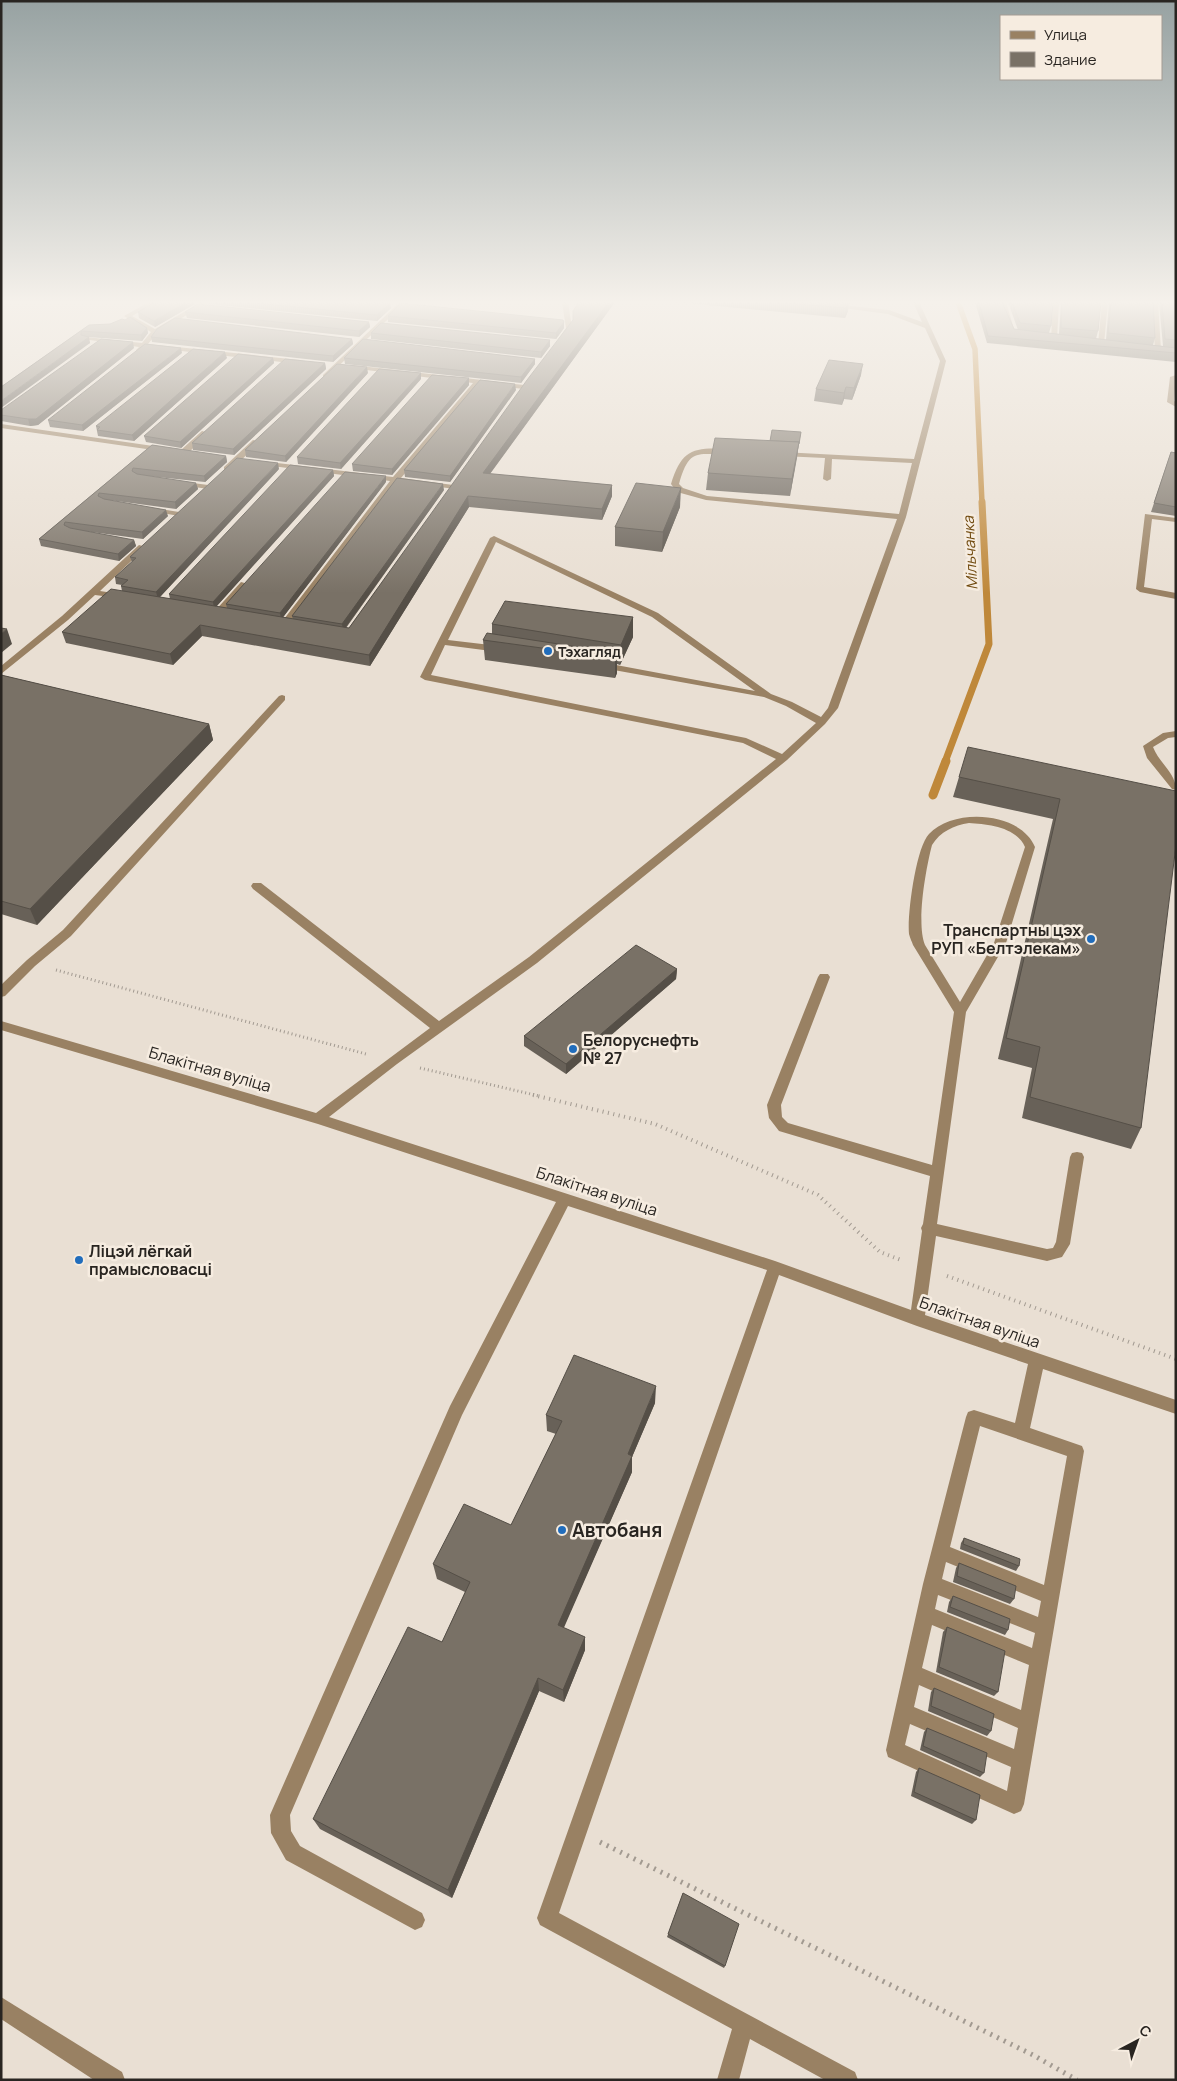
<svg xmlns="http://www.w3.org/2000/svg" width="1177" height="2081" viewBox="0 0 1177 2081" font-family="Manrope,sans-serif">
<style>
.lines{fill:none;stroke-linecap:round;stroke-linejoin:round}
.stream-far2{stroke:#bf883a;stroke-width:5.5}
.stream-far1{stroke:#bf883a;stroke-width:7}
.stream{stroke:#bf883a;stroke-width:9}
.path-far2{stroke:#a29a91;stroke-width:3;stroke-dasharray:1 3;stroke-linecap:butt}
.path-far1{stroke:#a29a91;stroke-width:4;stroke-dasharray:1 4.5;stroke-linecap:butt}
.path{stroke:#a29a91;stroke-width:5;stroke-dasharray:2 5.5;stroke-linecap:butt}
.minor{fill:#998163;fill-rule:evenodd}
.wall{fill:#686158}
.shaded-wall{fill:#554f47}
.building{fill:#797166;stroke:#554f47}
.poi-dot{fill:#216dbc;stroke:#f6ece0;stroke-width:2}
.labels{text-anchor:middle;dominant-baseline:central;stroke-width:5;stroke-linejoin:round;paint-order:stroke}
.far-poi-label{font-size:14px;font-weight:bold;fill:#292521;stroke:#f6ece0;text-anchor:start}
.far-water-label{font-size:15px;font-style:italic;fill:#714b10;stroke:#f6ece0}
.poi-label{font-size:16px;font-weight:bold;fill:#292521;stroke:#f6ece0;text-anchor:start}
.street-label{font-size:16px;fill:#292521;stroke:#f6ece0}
.near-poi-label{font-size:19px;font-weight:bold;fill:#292521;stroke:#f6ece0;text-anchor:start}
</style>
<rect width="100%" height="100%" fill="#e9dfd3"/>
<g class="lines">
<!-- stream-far2 -->
<path class="stream-far2" d="M958 302 975 349 982 503"/>
<!-- stream-far1 -->
<path class="stream-far1" d="M945 762 989 644 982 502"/>
<!-- stream -->
<path class="stream" d="M933 795 946 761"/>
<!-- path-far2 -->
<g class="path-far2">
<path d="M56 970 366 1054"/>
<path d="M420 1068 539 1096"/>
</g>
<!-- path-far1 -->
<g class="path-far1">
<path d="M533 1095 655 1124 818 1195 880 1252 901 1260"/>
<path d="M947 1276 1176 1359"/>
</g>
<!-- path -->
<path class="path" d="M600 1842 1033 2055 1077 2080"/>
<!-- minor -->
<g class="minor">
<path d="M149 302H156L132 316 155 329 201 302H208L157 333 148 344 300 360 303 362 300 364 145 347 139 352 136 350 139 347 83 339 86 337 142 343 151 332 124 316Z"/>
<path d="M400 302H406L327 377H323V375Z"/>
<path d="M562 302H568L572 328 561 342 558 340 566 328Z"/>
<path d="M797 302H814L889 310 922 322 913 302H919L946 361 906 517 838 708 825 724 787 760 537 963 397 1064 329 1117 775 1261 911 1310 922 1231 921 1228 923 1224 930 1176 779 1131 769 1118 767 1105 818 977 820 974H828L830 977 781 1105 782 1117 788 1123 932 1165 954 1012 913 945C912 942 910 938 909 934 907 915 916 847 929 834 954 807 1021 812 1035 847L1006 943 966 1012 937 1224 1047 1249 1053 1248 1056 1242 1070 1157 1072 1153 1077 1152 1082 1153 1084 1157 1070 1244 1062 1257 1047 1261 936 1236 925 1315 1176 1400V1414L1043 1369 1030 1428 1082 1446 1084 1451 1024 1804 1021 1811 1014 1814 888 1757 886 1750 923 1584 966 1417 968 1412 974 1410 1015 1423 1028 1364 917 1326 779 1275 559 1913 855 2072 858 2080H825L750 2039 739 2080H717L732 2029 540 1925 537 1918 767 1270 568 1206 462 1415 290 1815 291 1831 300 1846 422 1913 425 1920 422 1927 415 1930 286 1860 271 1833 270 1815 450 1406 556 1202 318 1124 1 1030V1021L316 1113 430 1028 253 889 251 886 253 883H261L439 1021 529 957 776 759 743 743 425 680 420 677 490 538 494 536 658 613 771 694 792 702 821 717 828 708 897 519 706 500 677 492 671 484C682 449 693 447 729 449H732V453C699 457 690 444 679 484L683 488 707 496 899 514 912 463 832 459 831 479 827 481 823 479 825 458 782 456 778 454 782 452 914 459 940 361 925 328 888 314ZM496 542 652 617 755 691 600 662 595 665 597 667 764 697 786 706 816 723 782 754 746 738 431 675 445 645 499 652 504 649 499 646 448 640ZM969 823C988 824 1016 827 1025 847L994 943 960 1002 925 945C916 923 926 868 932 845 940 832 954 825 969 823ZM980 1426 1067 1456 1044 1585 950 1547ZM946 1562 1041 1601 1038 1617 942 1579ZM938 1595 1035 1633 1032 1648 935 1609ZM932 1625 1029 1665 1021 1710 922 1668ZM919 1685 1018 1728 1014 1749 914 1707ZM910 1724 1011 1767 1007 1791 905 1745Z"/>
<path d="M1000 302H1006L1014 329 1009 328Z"/>
<path d="M1053 302H1059L1057 339 1054 341 1051 339Z"/>
<path d="M1102 302H1108L1104 344 1101 346 1098 344Z"/>
<path d="M1152 302H1158L1161 350 1158 352 1155 350Z"/>
<path d="M352 365 524 385 527 387 524 389 480 384 401 478 453 485H456V489L397 482 287 627H281V623L390 481 264 465 260 463 261 461 393 477 473 383 350 368V366Z"/>
<path d="M1176 375 1174 401 1176 402V407L1167 402 1170 377Z"/>
<path d="M1 424 167 448 171 450 167 452 1 428Z"/>
<path d="M202 431 209 433 187 454H181V450Z"/>
<path d="M253 440 260 442 230 471H224V467Z"/>
<path d="M178 481 208 485 212 487 208 489 181 485H178Z"/>
<path d="M148 507 179 512 183 514 179 516 151 511H148Z"/>
<path d="M1145 514 1176 518V522L1152 519 1144 587 1176 593V599L1140 592 1136 589Z"/>
<path d="M139 545 146 547 100 591 126 595V599L95 595 68 620 1 674V666L62 616Z"/>
<path d="M241 582 248 584 220 616H214V612Z"/>
<path d="M282 695 285 696V700L71 936 35 966 5 996 1 997V985L27 960 63 930 279 696Z"/>
<path d="M1176 731V737L1168 738 1153 747C1159 763 1176 773 1176 790L1172 789 1147 758 1143 746 1163 733Z"/>
<path d="M1 1997 122 2072 125 2080H94L1 2019Z"/>
</g>
</g>
<!-- wall -->
<g class="wall">
<path d="M155 302H198L155 327 139 318 138 312Z"/>
<path d="M209 302H381L391 308 377 321 209 304Z"/>
<path d="M579 302H615L490 474 612 485V496L602 520 469 507 370 666 202 636 173 665 66 643 62 632 122 591 121 586 122 585 116 584 115 577 132 562 130 557 279 469 160 597 170 599 169 594 333 470 334 476 216 607 227 608 226 604 386 482 283 617 293 619 292 616 444 490 346 628H349L573 321V311Z"/>
<path d="M675 302H850V304H848V311L845 318Z"/>
<path d="M975 302H1002L1014 329 1018 330 1008 302H1053L1051 326 1049 333 1059 334 1061 302H1101L1098 331 1096 339 1106 340 1109 302H1153L1155 338 1153 345 1163 346 1159 302H1176V362L987 343Z"/>
<path d="M185 312 369 322 370 327 359 337 187 318Z"/>
<path d="M388 316 564 322V328L556 339 388 322Z"/>
<path d="M89 325 147 328 148 333 142 341 88 337 90 343 1 387Z"/>
<path d="M371 333 550 340V346L541 358 371 339Z"/>
<path d="M151 337 352 339 353 344 333 362 152 342Z"/>
<path d="M134 348 38 425 30 426 1 421V410Z"/>
<path d="M182 353 83 431 50 427 48 420Z"/>
<path d="M227 358 134 441 98 436 96 426Z"/>
<path d="M273 358 274 363 181 448 146 442 144 436Z"/>
<path d="M344 358 535 359V364L521 383 345 364Z"/>
<path d="M325 363 326 369 234 455 193 450 192 443Z"/>
<path d="M368 373 286 462 246 457 245 450Z"/>
<path d="M861 375 852 400 844 399 842 405 814 401 816 389Z"/>
<path d="M469 378V385L392 475 353 471 352 464Z"/>
<path d="M421 379 341 469 298 464 297 457Z"/>
<path d="M516 390 450 482 405 477 404 470Z"/>
<path d="M801 432 790 496 706 490 708 473 770 441Z"/>
<path d="M152 445 226 456 227 462 205 482 138 475 196 483 198 489 176 509 109 500 168 516 143 539 77 530 134 540 136 546 119 561 41 546 39 539Z"/>
<path d="M1171 452 1176 453V516L1151 512Z"/>
<path d="M680 507 662 552 615 546V527Z"/>
<path d="M633 617V637L620 665 617 664V673L615 678 485 660 483 640 492 634V624Z"/>
<path d="M1 675 209 724 213 740 37 925 1 914Z"/>
<path d="M959 777 1176 791 1141 1128 1131 1149 1022 1118 1032 1068 998 1059 1053 819 953 797Z"/>
<path d="M677 969 676 979 566 1074 524 1046V1036Z"/>
<path d="M655 1403 632 1457V1472L563 1628 585 1637V1650L564 1702 539 1691 452 1898 320 1829 313 1819 442 1642 465 1592 437 1579 433 1564 511 1525 556 1434 547 1431 546 1415Z"/>
<path d="M964 1538 1019 1566 1016 1571 960 1549 961 1543Z"/>
<path d="M959 1563 1014 1599 1010 1604 953 1582 956 1568Z"/>
<path d="M953 1596 1008 1630 1005 1635 947 1612 949 1602Z"/>
<path d="M947 1627 998 1692 994 1696 936 1672 943 1632Z"/>
<path d="M934 1688 991 1731 987 1736 928 1711 931 1692Z"/>
<path d="M927 1728 984 1773 980 1777 920 1750 924 1732Z"/>
<path d="M919 1768 976 1820 972 1824 911 1796 916 1772Z"/>
<path d="M683 1893 725 1966 724 1968 667 1937Z"/>
</g>
<!-- shaded-wall -->
<g class="shaded-wall">
<path d="M187 302H198L155 327 154 321Z"/>
<path d="M609 302H615L483 483V473Z"/>
<path d="M849 302 848 311 845 318 846 308Z"/>
<path d="M390 303 391 308 377 321V315Z"/>
<path d="M369 322 370 327 359 337V331Z"/>
<path d="M564 322V328L556 339V333Z"/>
<path d="M147 328 148 333 142 341 141 335Z"/>
<path d="M89 337 90 343 1 408V401Z"/>
<path d="M352 339 353 344 333 362V356Z"/>
<path d="M550 340V346L541 358V352Z"/>
<path d="M133 342 134 348 38 425 30 426 28 419Z"/>
<path d="M181 348 182 353 83 431 82 425Z"/>
<path d="M225 352 227 358 134 441 132 435Z"/>
<path d="M273 358 274 363 181 448 180 442Z"/>
<path d="M535 359V364L521 383V377Z"/>
<path d="M325 363 326 369 234 455 233 449Z"/>
<path d="M863 364 861 375 852 400 854 388Z"/>
<path d="M367 367 368 373 286 462 285 456Z"/>
<path d="M421 373V379L341 469 340 463Z"/>
<path d="M469 378V385L392 475V469Z"/>
<path d="M515 384 516 390 450 482V476Z"/>
<path d="M846 387 844 399 842 405 844 393Z"/>
<path d="M799 442 797 458 790 496 792 479Z"/>
<path d="M226 456 227 462 205 482 204 476Z"/>
<path d="M278 463 279 469 158 599 156 592Z"/>
<path d="M333 470 334 476 214 609 213 602Z"/>
<path d="M386 476V482L281 620 280 613Z"/>
<path d="M196 483 198 489 176 509 175 502Z"/>
<path d="M443 484 444 490 343 631 342 624Z"/>
<path d="M612 485V496L602 520V509Z"/>
<path d="M681 488 680 507 662 552 663 532Z"/>
<path d="M468 496 469 507 370 666 369 655Z"/>
<path d="M166 510 168 516 143 539 142 532Z"/>
<path d="M134 540 136 546 119 561 118 554Z"/>
<path d="M633 617V637L620 665 621 645Z"/>
<path d="M200 625 202 636 173 665 170 654Z"/>
<path d="M7 629 12 644 1 653V634Z"/>
<path d="M617 653V673L615 678V658Z"/>
<path d="M209 724 213 740 37 925 30 909Z"/>
<path d="M677 969 676 979 566 1074V1064Z"/>
<path d="M656 1386 655 1403 632 1457V1472L559 1639 558 1625Z"/>
<path d="M585 1637V1650L564 1702 563 1690Z"/>
<path d="M538 1678 539 1691 452 1898 448 1890Z"/>
</g>
<!-- building -->
<g class="building">
<path d="M155 302H187L154 321 138 312Z"/>
<path d="M245 302H381L390 303 377 315Z"/>
<path d="M579 302H609L483 473 612 485 602 509 468 496 369 655 200 625 170 654 62 632 111 589 349 628 527 380 573 320V311Z"/>
<path d="M773 302H849L846 308Z"/>
<path d="M979 302H1002L1014 329 1176 348V353L988 336Z"/>
<path d="M1012 302H1053L1051 326 1020 323Z"/>
<path d="M1062 302H1101L1098 331 1061 328Z"/>
<path d="M1111 302H1153L1155 338 1108 333Z"/>
<path d="M1162 302H1176V340L1165 339Z"/>
<path d="M401 303 563 320 564 322 556 333 388 316Z"/>
<path d="M198 304 369 322 359 331 185 312Z"/>
<path d="M130 317 147 328 141 335 81 331V335L89 337 1 401V387L89 325 110 324 122 319 125 320Z"/>
<path d="M175 318 352 339 333 356 151 337 157 329Z"/>
<path d="M381 323 550 340 541 352 371 333Z"/>
<path d="M101 339 133 342 36 419H28L1 415V410Z"/>
<path d="M363 339 535 359 521 377 344 358Z"/>
<path d="M145 344 181 348 82 425 48 420Z"/>
<path d="M193 349 225 352 132 435 97 430 100 427 96 426Z"/>
<path d="M238 354 273 358 180 442 144 436Z"/>
<path d="M285 359 325 363 233 449 192 443Z"/>
<path d="M829 360 863 364 854 388 846 387 844 393 816 389Z"/>
<path d="M337 364 367 367 285 456 245 450Z"/>
<path d="M379 369 421 373 340 463 297 457Z"/>
<path d="M432 375 469 378 392 469 352 464Z"/>
<path d="M480 380 515 384 450 476 404 470Z"/>
<path d="M772 430 801 432 799 444H798L799 442 770 441Z"/>
<path d="M715 438 799 442 792 479 708 473Z"/>
<path d="M152 445 226 456 204 476 133 468 132 471 137 474 196 483 175 502 99 493 98 496 104 499 166 510 142 532 65 522 64 525 70 528 134 540 118 554 39 539Z"/>
<path d="M1171 452 1176 453V507L1154 503Z"/>
<path d="M237 458 278 463 156 592 121 586 128 580 115 577 136 558 130 557Z"/>
<path d="M290 465 333 470 213 602 169 594Z"/>
<path d="M345 472 386 476 280 613 226 604Z"/>
<path d="M397 478 443 484 342 624 292 616Z"/>
<path d="M636 483 681 488 663 532 615 527Z"/>
<path d="M505 601 633 617 621 645 492 624Z"/>
<path d="M1 628 7 629 1 634Z"/>
<path d="M487 633 617 653 615 658 483 640Z"/>
<path d="M1 675 209 724 30 909 1 901Z"/>
<path d="M968 747 1176 791V845L1141 1128 1030 1097 1040 1047 1006 1038 1060 799 959 777Z"/>
<path d="M636 945 677 969 566 1064 524 1036Z"/>
<path d="M574 1355 656 1386 628 1454 632 1456 558 1625 585 1637 563 1690 538 1678 448 1890 313 1819 408 1627 442 1642 470 1582 433 1564 464 1504 511 1525 562 1421 546 1415Z"/>
<path d="M964 1538 1020 1559 1019 1566 963 1544Z"/>
<path d="M959 1563 1016 1586 1014 1599 957 1576Z"/>
<path d="M953 1596 1010 1619 1008 1630 950 1607Z"/>
<path d="M947 1627 1005 1651 998 1692 939 1667Z"/>
<path d="M934 1688 994 1714 991 1731 931 1706Z"/>
<path d="M927 1728 987 1753 984 1773 923 1746Z"/>
<path d="M919 1768 980 1795 976 1820 914 1792Z"/>
<path d="M683 1893 739 1924 725 1966 668 1934Z"/>
</g>
<!-- sky -->
<linearGradient id="sky" x2="0" y2="1"><stop stop-color="#97a2a2"/><stop offset="0.51" stop-color="#f5f1eb"/><stop offset="1" stop-color="#f5f1eb" stop-opacity="0"/></linearGradient>
<rect width="1177" height="593" fill="url(#sky)"/>
<!-- markers -->
<g class="poi-dot">
<circle cx="548" cy="651" r="5"/>
<circle cx="1091" cy="939" r="5"/>
<circle cx="573" cy="1049" r="5"/>
<circle cx="79" cy="1260" r="5"/>
<circle cx="562" cy="1530" r="5"/>
</g>
<g class="labels">
<!-- far-poi labels -->
<g class="far-poi-label">
<text x="558" y="651">Тэхагляд</text>
</g>
<!-- far-water labels -->
<g class="far-water-label">
<text transform="translate(970 553) rotate(-93)">Мільчанка</text>
</g>
<!-- poi labels -->
<g class="poi-label">
<text x="1081" y="930" text-anchor="end">Транспартны цэх<tspan x="1081" dy="18">РУП «Белтэлекам»</tspan></text>
<text x="583" y="1040">Белоруснефть<tspan x="583" dy="18">№ 27</tspan></text>
<text x="89" y="1251">Ліцэй лёгкай<tspan x="89" dy="18">прамысловасці</tspan></text>
</g>
<!-- street labels -->
<g class="street-label">
<text transform="translate(210 1069) rotate(16)">Блакітная вуліца</text>
<text transform="translate(597 1191) rotate(18)">Блакітная вуліца</text>
<text transform="translate(980 1322) rotate(19)">Блакітная вуліца</text>
</g>
<!-- near-poi labels -->
<g class="near-poi-label">
<text x="572" y="1530">Автобаня</text>
</g>
</g>
<!-- border -->
<rect width="1177" height="2081" fill="none" stroke="#292521" stroke-width="5"/>
<!-- legend -->
<rect x="1000" y="15" width="162" height="65" fill="#f6ece0" stroke="#a49c94"/>
<rect x="1010" y="31" width="25" height="8" fill="#998163" stroke="#a49c94"/>
<text x="1044" y="40" font-size="15" fill="#292521">Улица</text>
<rect x="1010" y="52" width="25" height="15" fill="#797166" stroke="#a49c94"/>
<text x="1044" y="65" font-size="15" fill="#292521">Здание</text>
<!-- north arrow -->
<g transform="translate(1137 2041) rotate(41)" stroke="#f6ece0" stroke-width="4" paint-order="stroke">
<path d="M0-4L9 19L0 12L-9 19Z" fill="#292521"/>
<text y="-8" font-size="14" font-weight="bold" text-anchor="middle" fill="#292521">С</text>
</g>
</svg>
